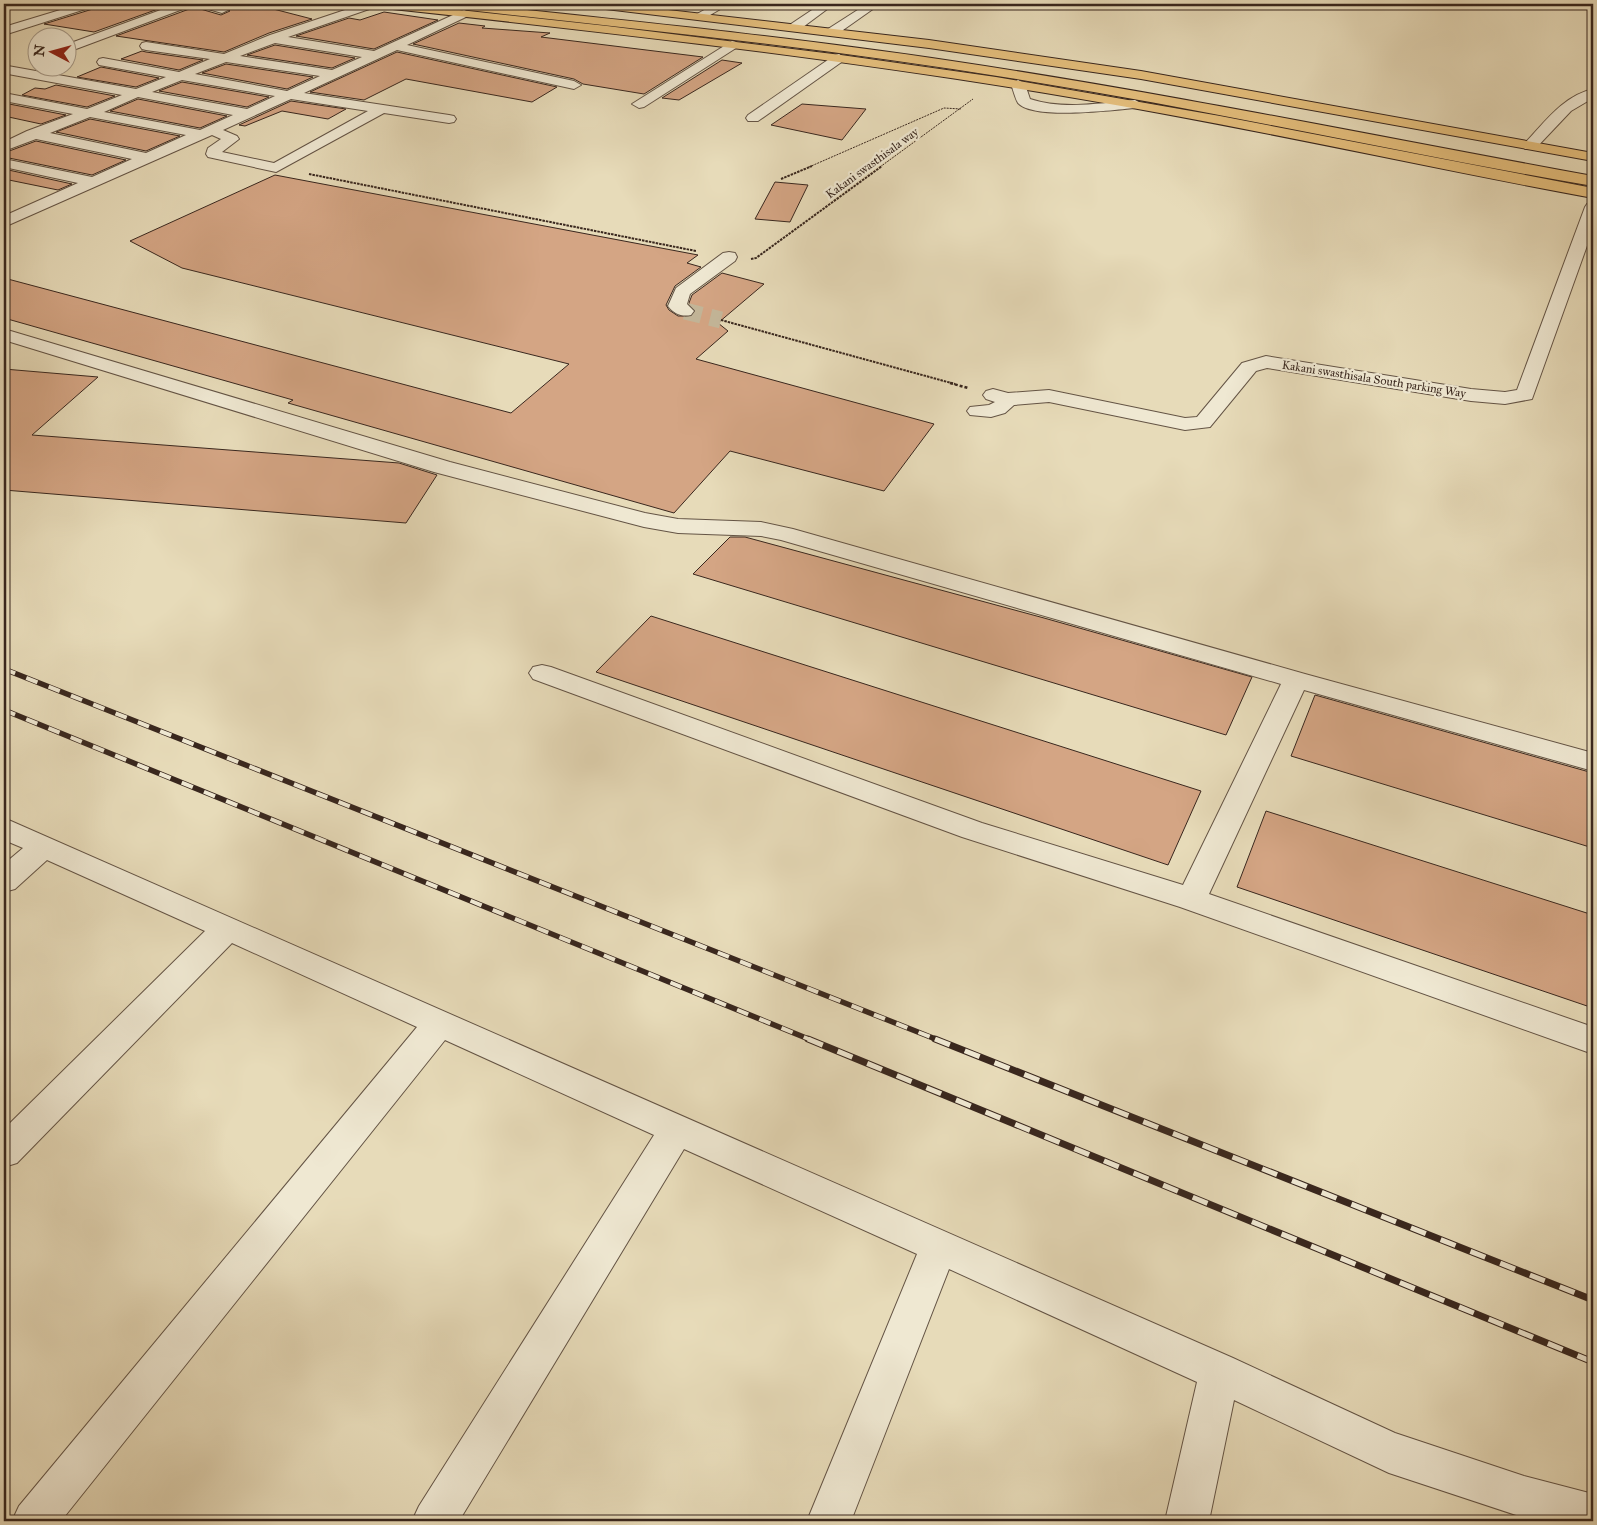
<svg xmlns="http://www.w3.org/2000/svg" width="1597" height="1525" viewBox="0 0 1597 1525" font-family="'IM FELL Great Primer',serif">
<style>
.building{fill:#d4a584;stroke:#39271e}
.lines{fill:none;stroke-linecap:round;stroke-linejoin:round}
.minor-tunnel{stroke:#c4b79a;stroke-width:17;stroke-dasharray:17 9;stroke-linecap:butt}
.minor-casing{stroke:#645445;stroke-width:2}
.major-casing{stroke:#39271e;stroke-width:2}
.highway-casing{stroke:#39271e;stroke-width:2}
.path-far2{stroke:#39271e;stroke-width:1;stroke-dasharray:2 1;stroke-linecap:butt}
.path-far1{stroke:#39271e;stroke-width:2;stroke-dasharray:2.5 1;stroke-linecap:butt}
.path{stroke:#39271e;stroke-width:2.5;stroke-dasharray:3 2;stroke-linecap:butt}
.minor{fill:#efe8d2;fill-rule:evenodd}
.major{fill:#e4be7c;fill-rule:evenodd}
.highway{fill:#e4be7c;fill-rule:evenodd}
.rail-far1-casing{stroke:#39271e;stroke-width:5.5}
.rail-casing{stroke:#39271e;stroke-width:7}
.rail-far1{stroke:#efe8d2;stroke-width:4;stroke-dasharray:12;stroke-linecap:butt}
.rail{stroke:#efe8d2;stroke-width:5;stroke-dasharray:16;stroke-linecap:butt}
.labels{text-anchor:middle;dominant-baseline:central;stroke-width:4.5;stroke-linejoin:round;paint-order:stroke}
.far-street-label{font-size:12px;fill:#39271e;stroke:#efe8d2}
</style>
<rect width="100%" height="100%" fill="#e7dbb9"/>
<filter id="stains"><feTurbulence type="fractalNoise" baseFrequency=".004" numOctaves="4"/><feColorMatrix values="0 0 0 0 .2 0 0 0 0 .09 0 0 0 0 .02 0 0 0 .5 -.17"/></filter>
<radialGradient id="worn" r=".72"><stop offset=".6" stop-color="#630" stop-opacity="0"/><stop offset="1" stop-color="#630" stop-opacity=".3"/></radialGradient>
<!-- building -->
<g class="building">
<path d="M100 4H172L94 32 44 24 96 8Z"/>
<path d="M220 4H254L312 19 269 33 224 52 116 36 192 8 194 5 197 8 221 15 230 11Z"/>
<path d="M384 12 438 20 374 49 296 36 349 18 360 20Z"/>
<path d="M459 23 485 26 482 28 550 33 541 37 703 57 644 94 583 84 574 79 413 44Z"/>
<path d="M275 45 355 58 332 68 247 55Z"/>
<path d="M142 51 146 52 203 60 179 70 121 59Z"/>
<path d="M397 52 557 87 532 102 406 79 364 100 310 92Z"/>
<path d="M722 60 742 63 679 100 662 98Z"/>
<path d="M226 64 313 77 287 89 202 73Z"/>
<path d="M101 67 159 78 136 87 77 77Z"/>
<path d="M182 82 269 97 247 107 159 91Z"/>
<path d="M56 85 115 96 87 107 22 95 35 88 45 89Z"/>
<path d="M138 99 227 116 200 128 110 111Z"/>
<path d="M291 101 346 109 328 119 282 111 245 126 239 125Z"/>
<path d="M4 103 66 115 41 124 4 116Z"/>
<path d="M802 104 866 109 842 140 771 125Z"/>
<path d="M90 119 180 136 146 151 56 132Z"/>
<path d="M36 141 126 160 92 175 4 157V153Z"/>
<path d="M4 169 72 184 58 190 4 179Z"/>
<path d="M275 175 698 255 687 263 701 267 675 286 666 305 669 310 678 316H692L696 311 689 303 692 295 722 273 764 284 718 323 728 331 696 359 934 424 884 491 730 451 674 513 288 403 293 400 4 318V278L511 413 569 364 182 268 130 241Z"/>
<path d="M775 182 808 185 790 222 755 219Z"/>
<path d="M4 369 98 377 32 435 399 463 437 475 406 523 4 490Z"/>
<path d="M730 537H745L1044 618 1252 677 1226 735 693 574Z"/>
<path d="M651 616 1201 791 1168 865 596 672Z"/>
<path d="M1315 695 1593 773V848L1291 756Z"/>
<path d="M1266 811 1593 915V1008L1237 887Z"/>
</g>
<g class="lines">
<!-- minor-tunnel -->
<path class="minor-tunnel" d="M685 311 721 320"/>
<defs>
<g id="minor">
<path d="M4 4H13L4 8Z"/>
<path d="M80 4H97L95 6 4 35V27Z"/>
<path d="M177 4H193L191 6 68 52V44Z"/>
<path d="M196 4C207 3 219 3 228 10L222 13 198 6Z"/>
<path d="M363 4H380L378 6 288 37 374 51 464 10 468 12 470 14 468 16 407 45 574 81 581 85 574 89 397 50 304 93 449 115 454 116 456 119 454 122 449 123 384 113 276 172 208 157 206 154 208 148 221 139 212 135 4 227V216L78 183 4 167V159L92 177 132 159 36 139 4 151V142L27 131 73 114 4 101V93L87 109 122 95 8 74 4 73V67L8 66 136 89 166 77 99 65 97 62 99 59 103 58 179 72 210 59 146 50 142 49 140 46 142 43 146 42 224 54 270 35ZM275 43 362 57 332 70 240 56ZM226 62 320 76 287 91 195 74ZM182 80 275 96 247 109 152 92ZM138 97 233 115 200 130 104 112ZM291 99 368 111 274 163 222 152 239 139 237 136 223 130ZM90 117 186 135 146 153 50 133Z"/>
<path d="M715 4H729L705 18H697L695 16 697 14Z"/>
<path d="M821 4H834L799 30H791L789 27 791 24Z"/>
<path d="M867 4H880L836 35H828L826 32 828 29Z"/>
<path d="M732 41 736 42 738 45 736 48 644 107 639 108 632 104Z"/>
<path d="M839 54 845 58 843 61 758 121H748L746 118 748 115 835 55Z"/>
<path d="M1018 80 1025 84 1030 99C1063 110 1101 103 1135 100L1142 104 1135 108C1113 110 1033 120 1018 103 1015 98 1013 89 1011 84Z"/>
<path d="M1593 89V98L1571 111 1535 149H1525L1523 146 1525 143C1545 122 1563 96 1593 89Z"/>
<path d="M1593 202V229L1532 399 1505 404 1471 401 1267 368 1256 371 1210 427 1185 430 1049 402 1014 405 1005 413 991 417 970 415 967 411 970 407 989 405 995 402 986 399 983 395 986 391 993 389 1008 393 1049 390 1185 418 1197 417 1242 363 1266 356 1471 389 1505 392 1517 390 1585 207 1587 204Z"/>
<path d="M729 252 735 253 737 257 735 261 690 294 687 304 694 311 691 315C682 317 674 314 668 306L676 288 723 253Z"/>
<path d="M4 329 450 462 645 513 678 519 761 522 793 529 1305 674 1593 753V771L1304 690 1209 894 1593 1027V1054L1180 907 962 837 533 679 529 673 533 667 542 665 551 667 982 823 1183 885 1281 684 781 540 761 536 678 533 644 527 434 472 4 340Z"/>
<path d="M4 818 1233 1358 1395 1433 1524 1476 1593 1494V1521H1534L1389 1473 1234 1400 1209 1521H1165L1197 1382 949 1269 851 1521H807L917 1254 684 1149 459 1521H412L419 1506 654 1135 445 1040 61 1521H12L19 1506 417 1027 232 943 17 1163 4 1167V1129L205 931 47 860 15 889 4 892V864L23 848 4 840Z"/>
</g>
<g id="major">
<path d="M368 4H404L607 26 841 55 996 77 1220 116 1593 188V198C1418 166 1245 126 1069 97 839 58 606 32 374 7Z"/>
<path d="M583 4H616L929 40 1141 71 1593 153V161L1141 79 929 48 589 7Z"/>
</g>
<path id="highway" d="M434 4H469C630 21 792 37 952 61 1167 93 1379 137 1593 176V186C1406 154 1221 112 1034 82 837 49 638 29 440 7Z"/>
</defs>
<!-- minor casing -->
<use href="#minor" class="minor-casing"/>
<!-- major casing -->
<use href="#major" class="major-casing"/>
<!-- highway casing -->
<use href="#highway" class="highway-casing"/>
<!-- path-far2 -->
<g class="path-far2">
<path d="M809 167 944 108 961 109"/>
<path d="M880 167 973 99"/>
</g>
<!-- path-far1 -->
<g class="path-far1">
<path d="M309 174 696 251"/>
<path d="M781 179 812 166"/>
<path d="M751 259 756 258 882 166"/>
<path d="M721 320 955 384"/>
</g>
<!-- path -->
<path class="path" d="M950 383 968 388"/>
<!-- minor -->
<use href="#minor" class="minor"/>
<!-- major -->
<use href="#major" class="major"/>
<!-- highway -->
<use href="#highway" class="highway"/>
<defs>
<g id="rail-far1">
<path d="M4 669 938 1040"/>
<path d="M4 710 811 1040"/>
</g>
<g id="rail">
<path d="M808 1039 1593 1362"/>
<path d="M935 1039 1593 1300"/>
</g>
</defs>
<!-- rail-far1 casing -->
<use href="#rail-far1" class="rail-far1-casing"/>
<!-- rail casing -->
<use href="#rail" class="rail-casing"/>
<!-- rail-far1 -->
<use href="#rail-far1" class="rail-far1"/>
<!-- rail -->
<use href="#rail" class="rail"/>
</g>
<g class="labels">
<!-- far-street labels -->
<g class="far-street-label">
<text transform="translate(872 163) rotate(-36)">Kakani swasthisala way</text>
<text transform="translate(1374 379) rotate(9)">Kakani swasthisala South parking Way</text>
</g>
</g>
<!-- margin -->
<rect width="1597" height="1525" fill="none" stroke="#e7dbb9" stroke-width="20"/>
<rect x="5" y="5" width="1587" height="1515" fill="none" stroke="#39271e" stroke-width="2.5"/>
<rect x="10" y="10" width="1577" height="1505" fill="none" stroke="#39271e"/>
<!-- north arrow -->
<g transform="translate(52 52) rotate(276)"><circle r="24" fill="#efe8d2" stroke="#a69b8a"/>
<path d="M0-4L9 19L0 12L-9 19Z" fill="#8f2418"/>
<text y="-8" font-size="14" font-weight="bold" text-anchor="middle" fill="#39271e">N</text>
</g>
<rect width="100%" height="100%" filter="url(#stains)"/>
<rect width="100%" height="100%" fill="url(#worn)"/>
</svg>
